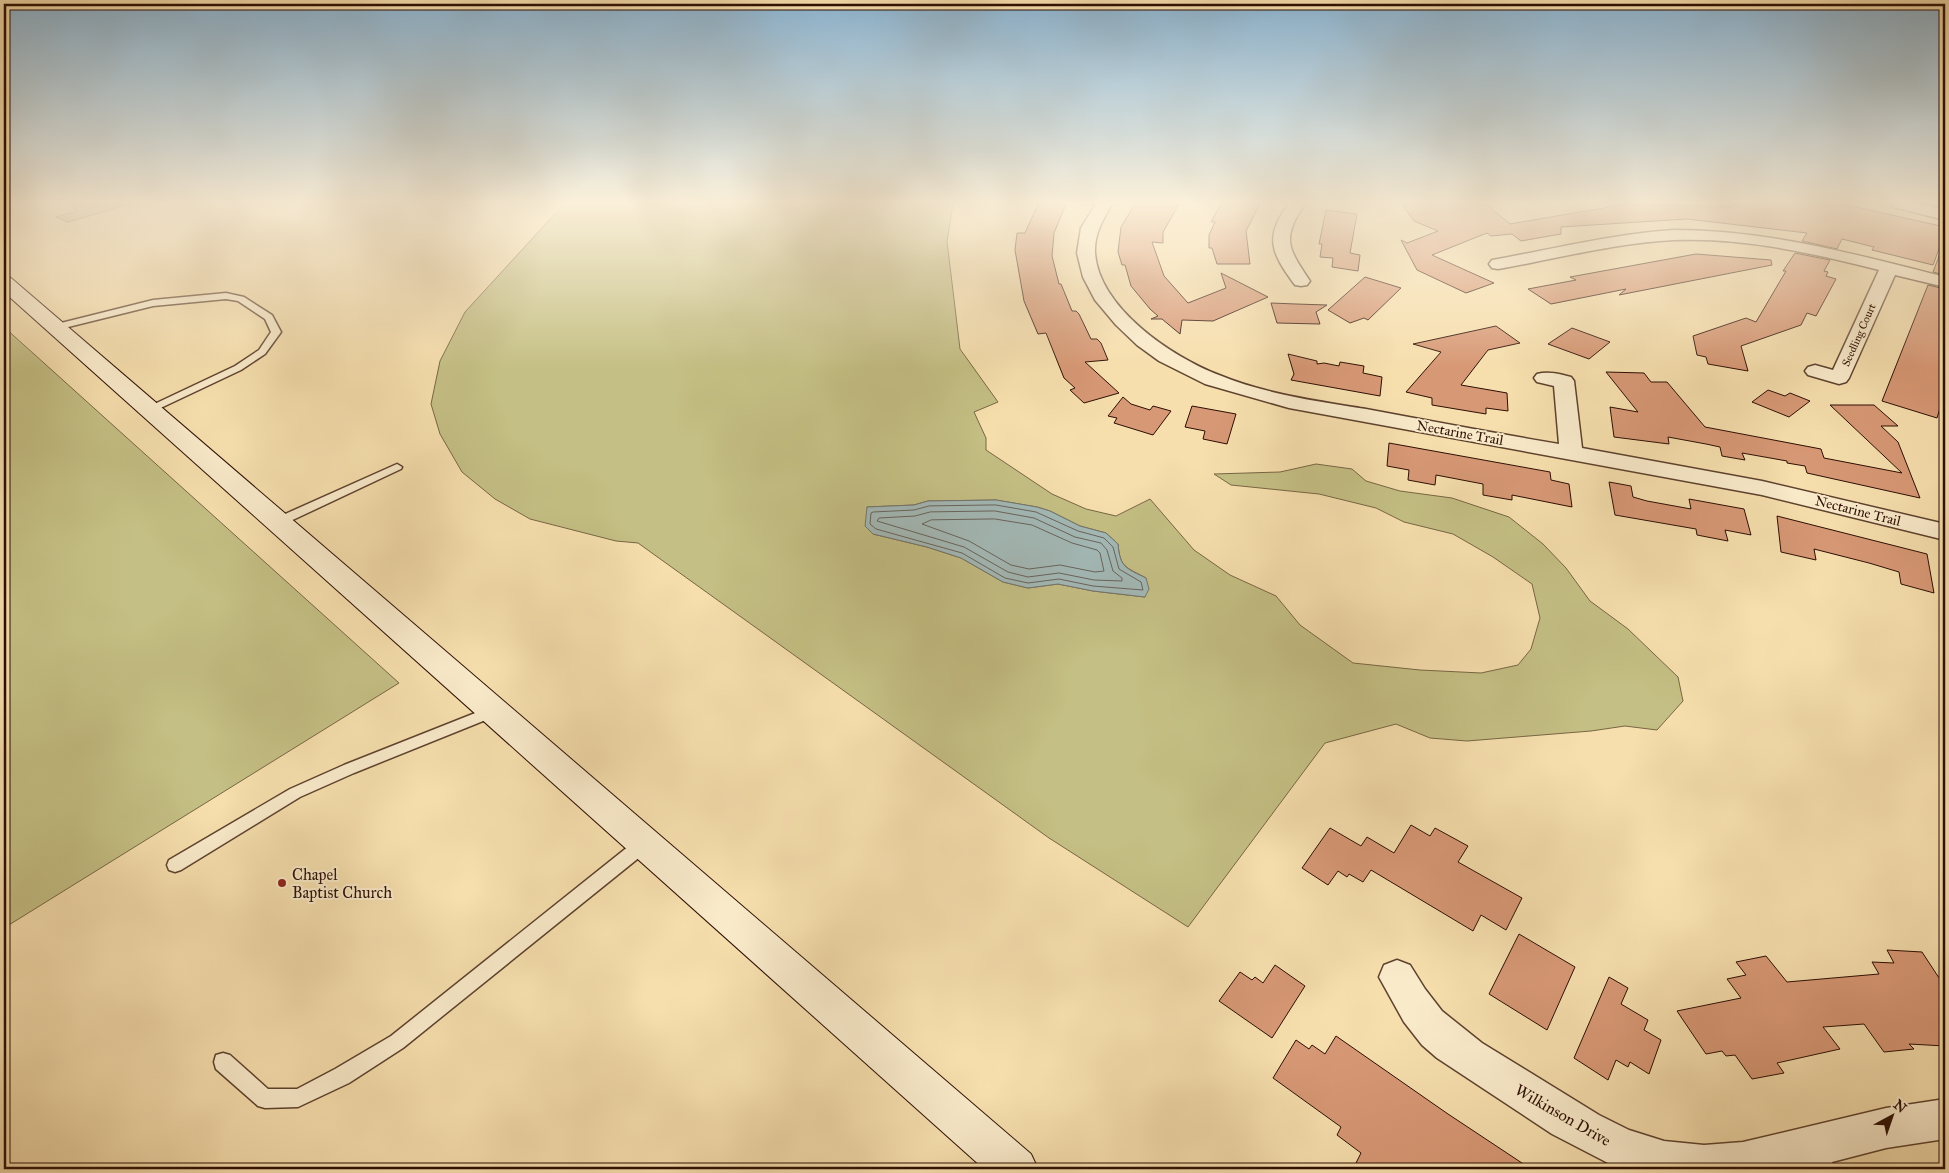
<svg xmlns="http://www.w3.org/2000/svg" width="1949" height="1173" viewBox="0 0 1949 1173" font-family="'IM FELL Great Primer',serif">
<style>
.green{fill:#c4bf84;stroke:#786644;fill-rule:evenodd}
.water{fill:#a3b9b7;stroke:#73756f}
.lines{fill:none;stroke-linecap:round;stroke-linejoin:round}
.shore{stroke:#68645d;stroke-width:1}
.building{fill:#d79875;stroke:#2c0e03}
.lane-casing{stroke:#5e422e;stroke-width:3}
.street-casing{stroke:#5e422e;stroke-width:3}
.secondary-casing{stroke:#2c0e03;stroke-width:2}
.lane{fill:#f9eaca;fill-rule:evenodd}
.street{fill:#f9eaca;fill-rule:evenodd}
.secondary{fill:#f9eaca;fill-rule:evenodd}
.poi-dot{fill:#8f2418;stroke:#f9eaca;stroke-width:2}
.labels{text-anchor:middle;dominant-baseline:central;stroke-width:4;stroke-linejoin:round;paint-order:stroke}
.far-street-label{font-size:11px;fill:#2c0e03;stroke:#f9eaca}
.street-label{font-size:14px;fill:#2c0e03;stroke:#f9eaca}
.near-poi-label{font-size:16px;fill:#2c0e03;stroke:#f9eaca;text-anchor:start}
.near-street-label{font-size:16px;fill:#2c0e03;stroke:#f9eaca}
</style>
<rect width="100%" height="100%" fill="#f6dead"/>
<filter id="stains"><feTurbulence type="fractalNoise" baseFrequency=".004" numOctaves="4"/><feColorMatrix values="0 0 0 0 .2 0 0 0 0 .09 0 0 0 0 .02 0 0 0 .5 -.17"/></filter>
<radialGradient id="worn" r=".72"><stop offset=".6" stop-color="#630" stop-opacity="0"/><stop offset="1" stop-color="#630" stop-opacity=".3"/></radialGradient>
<!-- green -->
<g class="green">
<path d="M68 204H130L68 222 56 217 77 211Z"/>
<path d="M564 204H953L947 241 960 349 998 402 974 412 986 438V450L1052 494 1086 509 1116 516 1150 499 1194 550 1230 575 1276 596 1300 625 1353 663 1420 670 1481 673 1518 665 1531 649 1540 618 1532 584 1493 557 1453 534 1404 522 1376 508 1319 494 1231 485 1214 474 1280 472 1316 464 1352 469 1366 481 1400 491 1452 498 1509 517 1543 544 1566 568 1590 601 1628 629 1678 677 1683 701 1657 730 1625 726 1591 731 1467 741 1430 738 1396 724 1325 743 1188 927 1049 838 638 543 616 541 530 519 495 499 462 472 440 434 431 404 440 361 465 312ZM996 500 1037 507 1050 511 1080 526 1106 533 1118 544C1120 568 1126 567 1146 578L1145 597 1093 591 1058 584 1028 588 1003 582 961 558 927 547 873 534 867 507 914 505 928 501Z"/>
<path d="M4 327 399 683 4 928Z"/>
</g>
<!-- water -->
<path class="water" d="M996 500 1037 507 1050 511 1080 526 1106 533 1118 544C1120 568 1126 568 1146 578L1149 589 1145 597 1093 591 1058 584 1028 588 1003 582 961 558 927 547 873 534 865 526 867 507 914 505 928 501Z"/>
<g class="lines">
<!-- shore -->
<g class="shore">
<path d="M996 505 1036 512 1078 531 1104 538 1113 547 1119 569 1141 582 1143 590 1093 586 1059 579 1028 583 1005 578 962 553 876 529 870 524 871 513 873 512 914 510 929 506Z"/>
<path d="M995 511 1034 518 1075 537 1101 543 1107 550 1113 571 1122 578V581L1094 580 1059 573 1028 577 1008 572 964 547 877 521 879 518 915 516 930 512Z"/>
<path d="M995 519 1032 525 1072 543 1097 550 1100 553 1104 571 1095 572 1060 565 1029 569 1011 565 969 541 922 524 931 520Z"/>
</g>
</g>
<!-- building -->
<g class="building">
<path d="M1038 204H1066L1054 233 1052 256 1059 284H1061L1072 311H1076L1079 314 1091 339H1097L1101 343 1108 360 1085 362 1119 393 1084 403 1070 390 1075 388 1064 378 1046 333 1038 334 1024 301 1015 250 1017 233H1025Z"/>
<path d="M1135 204H1179L1163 232V243L1152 242 1164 276 1188 303 1226 288 1221 273 1268 297 1213 321 1182 320 1180 334 1162 319H1151L1158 316 1150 309 1131 286 1125 265H1122L1118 252 1121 227Z"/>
<path d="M1221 204H1260L1246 231 1250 264H1217L1212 248H1209V235L1215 222H1211Z"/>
<path d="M1402 204H1486L1510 224 1627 204 1731 207V204H1843L1945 227V233L1933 265 1872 250 1874 247 1842 239 1837 249 1802 241 1807 233 1687 219 1561 227V234L1521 241 1512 234 1491 236 1487 233 1432 255 1494 283 1466 293 1417 270 1401 240 1407 243 1438 231 1414 221Z"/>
<path d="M1326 210 1357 214 1350 253 1360 255 1358 271 1332 267 1333 258 1320 257 1322 244H1319Z"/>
<path d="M1944 243H1945V275L1933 272Z"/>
<path d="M1795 253 1830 260 1824 271 1828 272 1826 276 1836 279 1816 316 1807 313 1801 325 1741 346 1748 371 1708 364 1706 357 1697 355 1693 336 1746 318 1756 322 1786 271H1783Z"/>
<path d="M1696 254 1771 260 1772 265 1619 295 1626 289 1551 304 1528 289 1576 280 1570 277Z"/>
<path d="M1365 277 1401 288 1368 320 1364 318 1350 323 1328 310Z"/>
<path d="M1928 285 1945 289V392L1937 418 1882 401Z"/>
<path d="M1271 303 1296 304 1327 305 1316 312 1320 324 1277 323Z"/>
<path d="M1496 326 1520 343 1488 350 1461 385 1507 393 1508 411 1486 408V414L1432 405V398L1406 392 1441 352 1413 344Z"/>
<path d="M1572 328 1610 342 1589 359 1548 344Z"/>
<path d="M1288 354 1317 361V364L1324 363 1339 366 1340 362 1364 366 1363 373 1382 377 1380 396 1291 380 1294 374Z"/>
<path d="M1606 372 1644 373 1651 382H1667L1705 427 1821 449 1824 458 1902 473 1830 405H1874L1898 426H1881L1898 442 1920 498 1807 473 1805 466 1787 463V461L1742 453 1745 460 1722 456 1720 447 1706 444 1668 437 1669 444 1614 437 1610 407 1638 412Z"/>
<path d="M1768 390 1785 396 1790 393 1810 401 1789 417 1752 402Z"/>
<path d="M1123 397 1131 404 1150 410 1153 406 1171 411 1153 435 1114 423 1117 418 1108 416Z"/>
<path d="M1192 406 1236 414 1227 444 1203 439 1205 431 1185 427Z"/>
<path d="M1389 443 1550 472 1551 480 1569 484 1572 507 1512 495V500L1483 495V484L1436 475 1435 485 1408 480 1409 470 1387 466Z"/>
<path d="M1609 482 1631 486 1633 497 1647 501 1691 509 1689 499 1744 509 1751 535 1725 530 1728 541 1697 535 1696 529 1615 515Z"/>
<path d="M1777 516 1927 554 1934 593 1901 584 1899 572 1869 563 1814 549 1816 560 1781 552Z"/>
<path d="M1411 825 1430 836 1435 828 1468 846 1458 862 1522 898 1506 930 1481 915 1473 931 1371 870 1363 882 1349 874 1347 877 1338 871 1328 885 1302 868 1330 828 1361 846 1367 837 1394 853Z"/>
<path d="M1519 934 1575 967 1547 1030 1489 994Z"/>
<path d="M1887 950 1922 952 1945 987V1046L1909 1044 1914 1049 1884 1052 1864 1024 1823 1027 1840 1049 1777 1063 1784 1073 1752 1079 1735 1055 1726 1056 1722 1051 1706 1054 1677 1011 1741 998 1727 979 1746 975 1736 962 1766 956 1787 982 1879 974 1872 962 1894 963Z"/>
<path d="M1275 965 1305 986 1272 1038 1219 1001 1240 972 1252 980 1255 977 1263 983Z"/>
<path d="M1609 977 1628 988 1621 1004 1648 1020 1644 1030 1661 1040 1649 1074 1630 1062 1628 1067 1616 1060 1608 1080 1574 1058Z"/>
<path d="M1336 1036 1448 1114 1531 1169H1353L1361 1153 1337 1135 1341 1127 1273 1078 1296 1040 1309 1049 1312 1045 1325 1054Z"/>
</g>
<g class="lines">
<defs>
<g id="lane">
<path d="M226 293 244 297 272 315 281 332 265 354 241 370 150 413 146 412 145 410 146 408 235 366 259 350 271 332 265 319 238 301 226 299 153 306 56 330 51 327 53 325 153 300Z"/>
<path d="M397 464 402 467 401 469 282 525H274L272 522 274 519Z"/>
<path d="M493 706 498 707 500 711 498 715 354 773 300 797 181 870 175 872 169 870 167 865 169 860 290 789 344 765Z"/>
<path d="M645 836 651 838 653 843 651 848 403 1048 349 1083 298 1107 265 1108 258 1106 216 1069 214 1062 216 1055 223 1053 230 1055 268 1089H297L335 1069 391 1036 639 838Z"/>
</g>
<g id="street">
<path d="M1096 204H1112C1103 220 1094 234 1095 253 1099 308 1172 357 1219 375 1265 394 1316 401 1366 409 1430 421 1494 433 1559 444L1554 386 1537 382 1534 378 1537 374C1548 371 1560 374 1571 377L1574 381 1582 448 1762 481 1945 524V540L1762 495 1289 408 1205 384 1159 361 1137 345 1116 325 1095 300 1083 277 1077 253 1081 228Z"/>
<path d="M1289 204H1305C1281 239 1288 248 1310 281L1307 285 1301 286 1295 285C1272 254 1263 237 1289 204Z"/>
<path d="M1891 204H1920L1945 210V220L1893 207Z"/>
<path d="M1674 230C1767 230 1855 254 1945 277V287L1895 275 1849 378 1846 382 1839 384 1808 375 1805 371 1808 367 1815 365 1833 370 1879 270C1812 253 1743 237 1674 240 1614 243 1556 259 1498 269L1492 268 1489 264 1492 260 1498 259C1557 248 1614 234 1674 230Z"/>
<path d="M1397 960 1410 965 1425 989 1442 1011 1482 1043 1599 1115 1629 1130 1664 1141 1704 1145 1743 1142 1886 1108 1945 1099V1139L1886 1148 1832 1162 1835 1169H1624L1608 1163 1552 1134 1437 1058 1422 1045 1404 1022 1379 977 1384 965Z"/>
</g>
<path id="secondary" d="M4 276 11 278 1031 1154 1038 1169H984L4 292Z"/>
</defs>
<!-- lane casing -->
<use href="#lane" class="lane-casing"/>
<!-- street casing -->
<use href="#street" class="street-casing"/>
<!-- secondary casing -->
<use href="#secondary" class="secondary-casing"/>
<!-- lane -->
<use href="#lane" class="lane"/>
<!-- street -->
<use href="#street" class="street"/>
<!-- secondary -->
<use href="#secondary" class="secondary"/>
</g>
<!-- sky -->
<linearGradient id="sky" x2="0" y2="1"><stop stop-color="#8cb6d4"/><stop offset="0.55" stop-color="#fbf0da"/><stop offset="1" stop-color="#fbf0da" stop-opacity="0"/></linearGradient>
<rect width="1949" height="368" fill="url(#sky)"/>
<!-- markers -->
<circle class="poi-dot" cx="282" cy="883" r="5"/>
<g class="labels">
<!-- far-street labels -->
<g class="far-street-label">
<text transform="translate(1859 335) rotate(-66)">Seedling Court</text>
</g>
<!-- street labels -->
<g class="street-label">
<text transform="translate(1460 433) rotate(10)">Nectarine Trail</text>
<text transform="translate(1858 511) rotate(14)">Nectarine Trail</text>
</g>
<!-- near-poi labels -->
<g class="near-poi-label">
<text x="292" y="874">Chapel<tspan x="292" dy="18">Baptist Church</tspan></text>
</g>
<!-- near-street labels -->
<g class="near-street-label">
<text transform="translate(1563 1115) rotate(30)">Wilkinson Drive</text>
</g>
</g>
<!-- margin -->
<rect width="1949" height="1173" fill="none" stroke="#f6dead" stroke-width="20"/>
<rect x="5" y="5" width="1939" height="1163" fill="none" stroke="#2c0e03" stroke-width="2.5"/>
<rect x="10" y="10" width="1929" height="1153" fill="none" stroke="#2c0e03"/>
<!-- north arrow -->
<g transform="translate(1892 1116) rotate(40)" stroke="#f9eaca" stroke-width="4" paint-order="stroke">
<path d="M0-4L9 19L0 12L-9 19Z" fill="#2c0e03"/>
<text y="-8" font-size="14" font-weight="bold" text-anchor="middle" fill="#2c0e03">N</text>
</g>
<rect width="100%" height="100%" filter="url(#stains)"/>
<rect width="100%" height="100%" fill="url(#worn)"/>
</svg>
